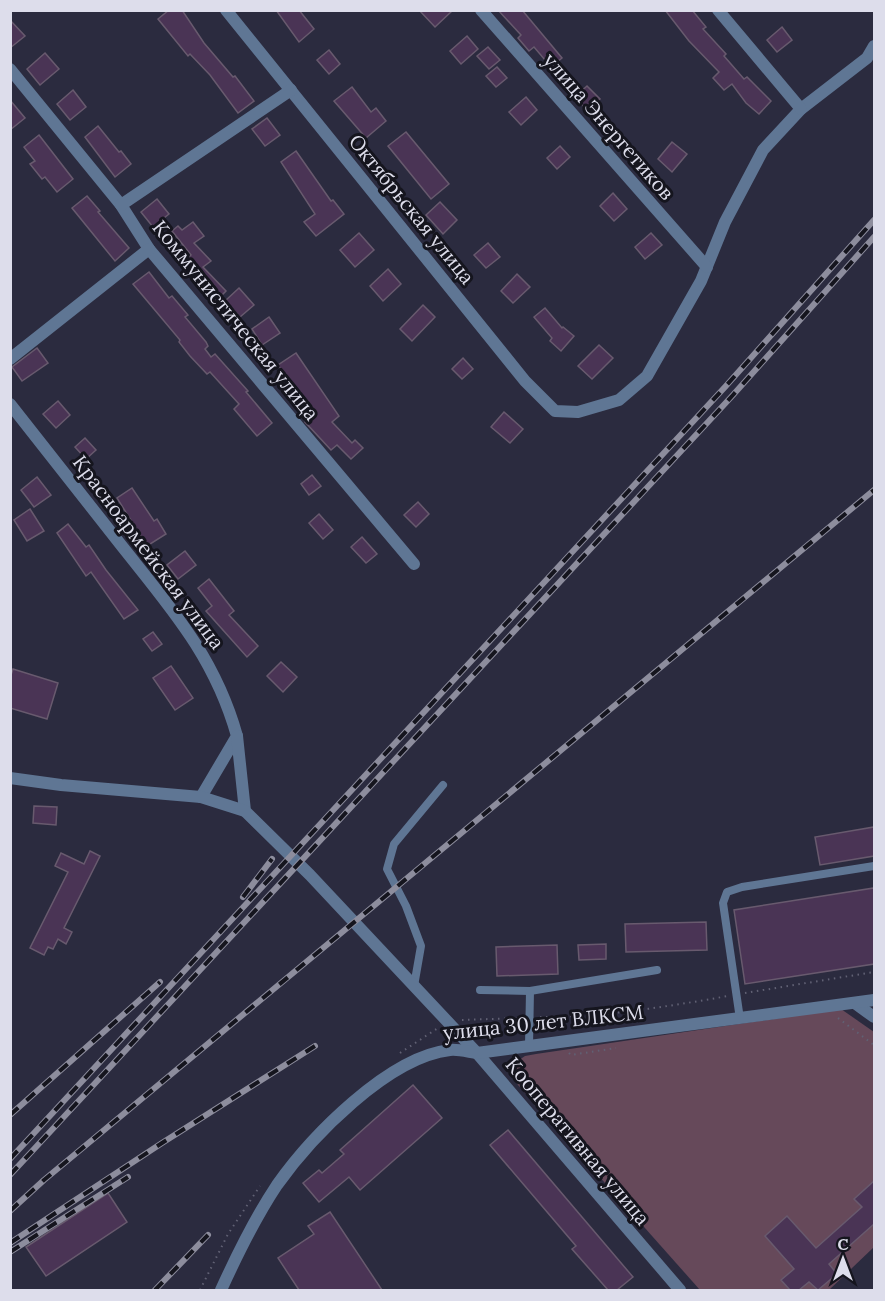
<svg xmlns="http://www.w3.org/2000/svg" width="885" height="1301" viewBox="0 0 885 1301" font-family="Lora,serif">
<style>
.green{fill:#66495a}
.building{fill:#4a3455;stroke:#685a6e;stroke-width:1.5}
.lines{fill:none;stroke-linecap:round;stroke-linejoin:round}
.path{stroke:#616174;stroke-width:2;stroke-dasharray:1.5 4.5;stroke-linecap:butt}
.service{stroke:#5f7694;stroke-width:8}
.minor{stroke:#5f7694;stroke-width:12}
.rail-casing{stroke:#8d8d9d;stroke-width:6}
.rail{stroke:#15151e;stroke-width:4;stroke-dasharray:11;stroke-linecap:butt}
.labels{text-anchor:middle;dominant-baseline:central;stroke-width:6;stroke-linejoin:round;paint-order:stroke}
.street-label{font-size:20px;fill:#ddddeb;stroke:#15151e}
</style>
<rect width="100%" height="100%" fill="#2b2b3f"/>
<!-- green -->
<path class="green" d="M841 1009 874 1032V1247L829 1290H700L518 1085 513 1075 516 1062 525 1056 536 1054Z"/>
<!-- building -->
<g class="building">
<path d="M169 10H182L204 43 233 77 235 76 254 101 238 113 210 75 190 54 188 56 158 19Z"/>
<path d="M276 10H299L314 29 299 42Z"/>
<path d="M419 10H453L435 27Z"/>
<path d="M498 10H522L562 58 551 67 534 47 529 51 518 38 521 35Z"/>
<path d="M665 10H692L706 27 703 29 726 54 724 56 744 79 747 77 771 101 759 114 746 103 732 84 724 90 713 78 719 72 689 41Z"/>
<path d="M10 20 25 36 10 48Z"/>
<path d="M782 27 792 40 777 52 767 40Z"/>
<path d="M467 36 478 49 461 64 450 51Z"/>
<path d="M488 47 500 60 489 69 477 56Z"/>
<path d="M329 50 340 64 329 74 317 60Z"/>
<path d="M45 53 59 69 40 85 27 69Z"/>
<path d="M497 67 507 78 496 87 486 76Z"/>
<path d="M587 86 600 99 587 110 575 97Z"/>
<path d="M352 87 371 112 376 108 386 121 366 138 334 101Z"/>
<path d="M73 90 86 107 70 120 57 104Z"/>
<path d="M526 97 537 110 521 125 509 112Z"/>
<path d="M10 100 25 118 10 130Z"/>
<path d="M267 118 280 135 265 146 252 129Z"/>
<path d="M98 126 119 152 121 151 131 164 115 177 85 137Z"/>
<path d="M406 132 449 184 431 199 388 146Z"/>
<path d="M39 135 73 179 57 192 45 177 42 179 30 164 35 161 24 147Z"/>
<path d="M672 142 687 154 672 172 658 159Z"/>
<path d="M560 146 570 157 557 169 547 158Z"/>
<path d="M296 151 331 201 333 200 344 214 316 236 304 222 315 214 281 162Z"/>
<path d="M613 193 627 209 614 221 600 206Z"/>
<path d="M87 196 100 211 98 212 129 248 115 261 72 208Z"/>
<path d="M157 199 169 214 153 227 141 212Z"/>
<path d="M440 202 457 220 443 234 426 215Z"/>
<path d="M193 222 204 236 194 243 211 261 203 267 226 291 214 303 200 289 203 286 181 264 191 255 172 231 178 226 182 230Z"/>
<path d="M359 233 374 250 355 267 340 250Z"/>
<path d="M651 233 662 245 645 259 635 247Z"/>
<path d="M488 243 500 257 486 268 474 255Z"/>
<path d="M388 269 401 284 383 301 370 286Z"/>
<path d="M149 272 169 298 172 296 188 315 185 317 206 342 208 346 205 349 211 357 215 354 248 391 246 392 272 423 257 436 234 409 239 404 210 372 207 374 190 356 179 342 180 340 133 284Z"/>
<path d="M517 274 530 287 513 303 501 291Z"/>
<path d="M239 288 254 305 240 317 225 301Z"/>
<path d="M423 305 435 317 412 341 400 329Z"/>
<path d="M545 308 562 328 563 327 574 336 561 351 550 341 552 338 534 317Z"/>
<path d="M269 317 280 333 262 345 252 329Z"/>
<path d="M599 345 613 358 592 379 578 366Z"/>
<path d="M37 348 48 363 22 381 12 367Z"/>
<path d="M296 353 339 416 332 422 352 443 355 440 363 448 351 459 337 445 331 450 305 422 313 416 278 365Z"/>
<path d="M463 358 473 369 462 379 452 369Z"/>
<path d="M58 401 70 415 56 428 43 414Z"/>
<path d="M504 412 523 429 510 443 491 427Z"/>
<path d="M85 438 96 450 86 459 75 447Z"/>
<path d="M312 475 321 486 309 495 301 484Z"/>
<path d="M37 477 51 495 34 507 21 490Z"/>
<path d="M132 488 154 521 157 519 166 534 147 546 117 498Z"/>
<path d="M418 502 429 514 416 527 404 515Z"/>
<path d="M30 509 44 531 27 541 14 520Z"/>
<path d="M319 514 333 530 323 539 309 523Z"/>
<path d="M68 524 86 547 89 545 106 570 138 610 124 619 91 572 86 576 57 533Z"/>
<path d="M362 537 377 554 366 563 351 547Z"/>
<path d="M185 551 196 565 178 579 167 565Z"/>
<path d="M209 579 234 611 229 615 258 646 247 657 206 611 212 606 198 588Z"/>
<path d="M153 632 162 644 152 651 143 639Z"/>
<path d="M281 662 297 677 283 692 267 676Z"/>
<path d="M171 666 193 698 175 710 153 678Z"/>
<path d="M13 669 58 683 47 719 10 708V678Z"/>
<path d="M34 806 57 807 56 825 33 823Z"/>
<path d="M874 827V856L820 865 815 837Z"/>
<path d="M90 851 100 856 64 928 72 932 66 944 58 939 53 949 48 947 44 955 30 948 68 872 55 866 61 853 84 864Z"/>
<path d="M874 888V964L745 984 734 910Z"/>
<path d="M706 922 707 950 626 952 625 924Z"/>
<path d="M606 944V959L579 960 578 945Z"/>
<path d="M557 945 558 974 497 976 496 947Z"/>
<path d="M413 1085 442 1118 360 1190 349 1177 319 1202 303 1183 319 1170 322 1173 344 1154 340 1150Z"/>
<path d="M508 1130 633 1277 617 1290H608L572 1249 576 1246 490 1145Z"/>
<path d="M874 1181V1224L829 1264 837 1274 818 1290 809 1282 799 1290H790L781 1280 794 1269 765 1236 787 1216 816 1248 862 1207 854 1199Z"/>
<path d="M108 1193 127 1222 46 1276 26 1247Z"/>
<path d="M330 1212 382 1290H299L278 1258 314 1234 308 1226Z"/>
</g>
<g class="lines">
<!-- path -->
<g class="path">
<path d="M745 993 874 972"/>
<path d="M540 1017C604 1017 665 1007 728 996"/>
<path d="M563 1018 565 1030"/>
<path d="M838 1018 874 1045"/>
<path d="M462 1020 519 1018"/>
<path d="M400 1053 438 1028"/>
<path d="M569 1053 571 1055 616 1048"/>
<path d="M200 1290 228 1234 260 1186"/>
</g>
<!-- service -->
<g class="service">
<path d="M414 986 421 946 406 906 387 869 394 844 443 785"/>
<path d="M480 990 530 991"/>
<path d="M740 1019 723 903 727 892 742 887 874 866"/>
<path d="M529 1046 530 991 657 970"/>
</g>
<!-- minor -->
<g class="minor">
<path d="M226 10 525 381 555 411 578 412 619 400 647 376 701 281 725 222 763 150 801 109 867 58 874 46"/>
<path d="M481 10 707 267"/>
<path d="M718 10 801 109"/>
<path d="M10 69 121 205 149 249 414 564"/>
<path d="M121 205 291 90"/>
<path d="M10 359 149 249"/>
<path d="M10 404C47 451 84 498 121 545 171 608 215 657 237 736L201 797"/>
<path d="M237 736 245 811 310 875 477 1053 680 1290"/>
<path d="M10 778 61 785 201 797 245 811"/>
<path d="M856 1004 874 1017"/>
<path d="M221 1290C237 1255 255 1218 277 1185 311 1137 388 1057 450 1050 458 1049 469 1052 477 1053L874 1000"/>
</g>
<defs>
<g id="rail">
<path d="M243 897 272 859"/>
<path d="M10 1115 160 982"/>
<path d="M10 1159 725 387 874 220"/>
<path d="M10 1175 733 395 874 237"/>
<path d="M10 1211 44 1180 874 490"/>
<path d="M10 1243 162 1143 315 1046"/>
<path d="M10 1252 128 1177"/>
<path d="M155 1290 208 1235"/>
</g>
</defs>
<!-- rail casing -->
<use href="#rail" class="rail-casing"/>
<!-- rail -->
<use href="#rail" class="rail"/>
</g>
<g class="labels">
<!-- street labels -->
<g class="street-label">
<text transform="translate(609 126) rotate(49)">улица Энергетиков</text>
<text transform="translate(412 209) rotate(51)">Октябрьская улица</text>
<text transform="translate(236 320) rotate(51)">Коммунистическая улица</text>
<text transform="translate(149 552) rotate(53)">Красноармейская улица</text>
<text transform="translate(543 1022) rotate(-6)">улица 30 лет ВЛКСМ</text>
<text transform="translate(578 1141) rotate(50)">Кооперативная улица</text>
</g>
</g>
<!-- border -->
<rect width="885" height="1301" fill="none" stroke="#ddddeb" stroke-width="24"/>
<!-- north arrow -->
<g transform="translate(843 1259)" stroke="#15151e" stroke-width="4.5" paint-order="stroke">
<path d="M0-4.5L10 22L0 15L-10 22Z" fill="#ddddeb"/>
<text y="-9" font-size="16" font-weight="bold" text-anchor="middle" fill="#ddddeb">С</text>
</g>
</svg>
